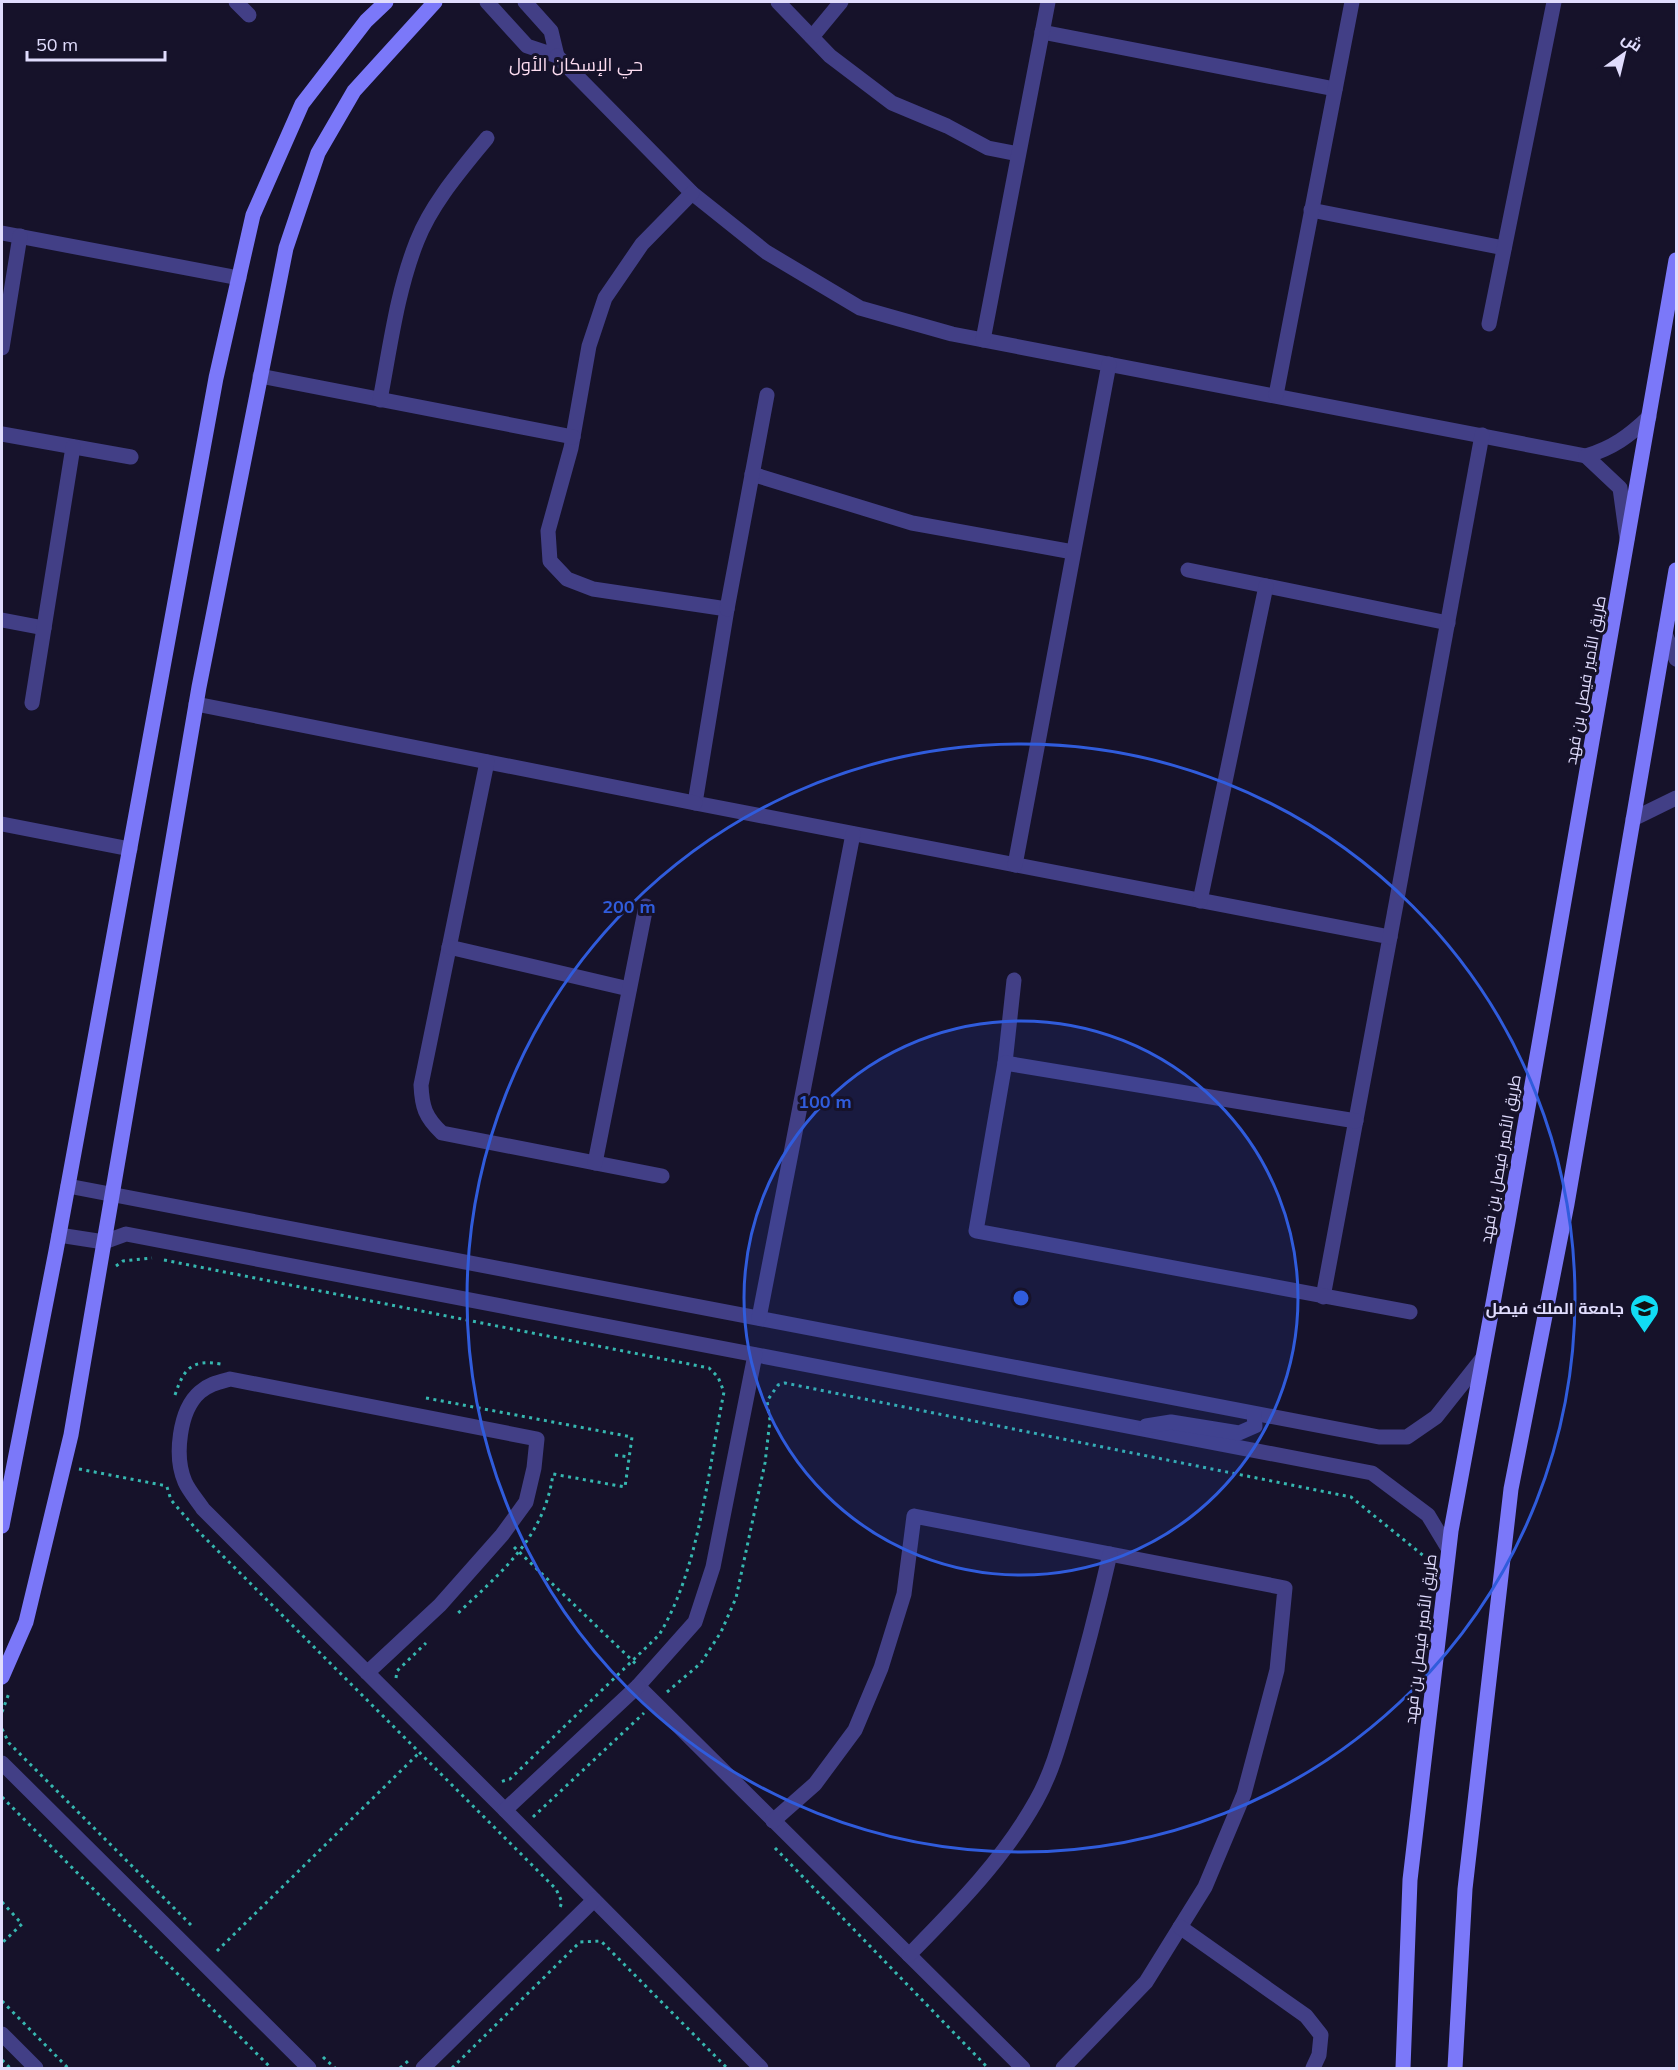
<svg xmlns="http://www.w3.org/2000/svg" width="1678" height="2070" viewBox="0 0 1678 2070" font-family="Mulish,Cairo,sans-serif">
<style>
.lines{fill:none;stroke-linecap:round;stroke-linejoin:round}
.path{stroke:#36b7b0;stroke-width:3;stroke-dasharray:3 4.5;stroke-linecap:butt}
.street{stroke:#423f86;stroke-width:15}
.secondary{stroke:#7b78f9;stroke-width:15}
.ring{fill:none;stroke:#305cdc;stroke-width:3}
.labels{text-anchor:middle;dominant-baseline:central;stroke-width:6;stroke-linejoin:round;paint-order:stroke}
.street-label{font-size:16px;fill:#e0dcfd;stroke:#16122a}
.poi-label{font-size:16px;font-weight:bold;fill:#e0dcfd;stroke:#16122a;text-anchor:end}
.neighbourhood-label{font-size:18px;fill:#fedef2;stroke:#16122a}
.centre{fill:#305cdc;stroke:#16122a;stroke-width:3}
.ring-label{font-size:18px;text-anchor:middle;font-weight:bold;fill:#305cdc;stroke:#16122a;stroke-width:6;stroke-linejoin:round;paint-order:stroke}
</style>
<rect width="100%" height="100%" fill="#16122a"/>
<g class="lines">
<!-- path -->
<g class="path">
<path d="M164 1260 709 1368 718 1377 724 1392C708 1469 700 1568 659 1635L510 1779 500 1782"/>
<path d="M116 1266 123 1261 152 1258"/>
<path d="M175 1395C184 1368 192 1359 221 1364"/>
<path d="M426 1398 632 1437 625 1487 553 1474C544 1539 500 1573 455 1616"/>
<path d="M615 1455 629 1457"/>
<path d="M79 1469 167 1486"/>
<path d="M167 1487 171 1500 197 1530 556 1889 562 1902 559 1910"/>
<path d="M514 1547 637 1665"/>
<path d="M396 1678 397 1671 426 1643"/>
<path d="M667 1692 701 1663 721 1632 736 1598 765 1463 770 1420 767 1401 778 1385 785 1383 1351 1497 1430 1561"/>
<path d="M2 1712 9 1693"/>
<path d="M2 1729 9 1743 191 1925"/>
<path d="M2 1797 271 2068"/>
<path d="M533 1817 644 1713"/>
<path d="M775 1848 988 2068"/>
<path d="M2 1902 22 1924 2 1943"/>
<path d="M217 1951 419 1753"/>
<path d="M2 2001 68 2068"/>
<path d="M323 2057 335 2068"/>
<path d="M2 2060 10 2068"/>
<path d="M400 2068 408 2061"/>
<path d="M452 2068 580 1942 601 1941 727 2068"/>
</g>
<!-- street -->
<g class="street">
<path d="M236 2 249 15"/>
<path d="M487 2 527 46 557 56 551 31 525 2"/>
<path d="M778 2 830 56 892 103 947 126 988 148 1018 154"/>
<path d="M1042 32 1335 89"/>
<path d="M812 37 841 2"/>
<path d="M557 56 692 193 766 252 860 308 952 334 1586 456"/>
<path d="M692 193 642 244 605 298 589 346 571 448 548 531 550 561 567 579 593 589 727 609 695 803 1390 937 1323 1297"/>
<path d="M1311 210 1504 248"/>
<path d="M2 233 239 278"/>
<path d="M1489 324 1554 2"/>
<path d="M983 340 1048 2"/>
<path d="M2 348 20 236"/>
<path d="M260 376 573 437"/>
<path d="M1276 395 1352 2"/>
<path d="M380 400C390 348 397 291 417 241 432 203 461 170 487 138"/>
<path d="M2 434 131 457"/>
<path d="M752 474 912 523 1073 552"/>
<path d="M1627 539 1620 488 1586 456C1613 448 1629 436 1649 417"/>
<path d="M1188 570 1448 623"/>
<path d="M727 609 767 395"/>
<path d="M2 620 44 628"/>
<path d="M1665 634 1676 659"/>
<path d="M32 703 73 447"/>
<path d="M196 704 695 803"/>
<path d="M487 762 421 1085C422 1107 425 1117 442 1133L662 1176"/>
<path d="M1633 819 1676 798"/>
<path d="M2 824 130 849"/>
<path d="M1015 865 1109 364"/>
<path d="M1200 901 1266 586"/>
<path d="M1390 937 1482 435"/>
<path d="M449 947 629 989"/>
<path d="M1005 1063 1014 980"/>
<path d="M1356 1121 1005 1063 976 1231 1410 1312"/>
<path d="M595 1163 646 906"/>
<path d="M68 1186 1379 1437H1407L1436 1417 1482 1359"/>
<path d="M59 1235 104 1242 126 1234 1372 1473 1428 1515 1448 1548"/>
<path d="M759 1318 853 834"/>
<path d="M755 1355 713 1567 695 1622 638 1686 1023 2068"/>
<path d="M1146 1426 1171 1422 1239 1433 1255 1426 1254 1414"/>
<path d="M367 1673 440 1605 502 1535 526 1502 534 1468 537 1439 230 1379C219 1382 209 1384 200 1392 179 1410 174 1457 185 1482 189 1491 197 1500 203 1509L505 1810"/>
<path d="M638 1686 505 1810 761 2068"/>
<path d="M2 1763 309 2068"/>
<path d="M773 1821 815 1784 855 1730 881 1668 904 1594 914 1516 1285 1588 1277 1670 1244 1794 1205 1887 1146 1982 1063 2068"/>
<path d="M1180 1927 1306 2016 1321 2035 1319 2055 1313 2068"/>
<path d="M909 1955C955 1908 1003 1860 1036 1801 1052 1773 1061 1739 1070 1708 1085 1657 1098 1606 1110 1554"/>
<path d="M2 2034 36 2068"/>
<path d="M423 2068 594 1900"/>
</g>
<!-- secondary -->
<g class="secondary">
<path d="M2 1526 56 1251 216 378 253 215 302 104 366 21 386 2"/>
<path d="M2 1677 26 1622 71 1435 199 687 286 248 318 153 354 91 435 2"/>
<path d="M1403 2068 1410 1880 1451 1531 1508 1222 1676 260"/>
<path d="M1455 2068 1465 1889 1511 1489 1567 1204 1676 570"/>
</g>
</g>
<!-- distance rings -->
<circle cx="1021" cy="1298" r="277" fill="#305cdc" fill-opacity=".12"/>
<g class="ring">
<circle cx="1021" cy="1298" r="277"/>
<circle cx="1021" cy="1298" r="554"/>
</g>
<!-- icons -->
<defs>
<symbol id="university-pin" viewBox="-11 -11 22 30"><path d="M0 17L-7.5 6A9.5 9.5 0 1 1 7.5 6Z" fill="#11dcf4" stroke="#16122a"/><path d="M0-5L7-2L0 1L-7-2ZM-4 1L0 2.5L4 1V4Q0 6-4 4Z" fill="#111"/></symbol>
</defs>
<g fill-rule="evenodd">
<use href="#university-pin" x="1628" y="1292" width="33" height="45"/>
</g>
<g class="labels">
<!-- street labels -->
<g class="street-label">
<text transform="translate(1585 680) rotate(-80)">طريق الأمير فيصل بن فهد</text>
<text transform="translate(1500 1159) rotate(-80)">طريق الأمير فيصل بن فهد</text>
<text transform="translate(1420 1639) rotate(-83)">طريق الأمير فيصل بن فهد</text>
</g>
<!-- poi labels -->
<g class="poi-label">
<text x="1624" y="1308">جامعة الملك فيصل</text>
</g>
<!-- neighbourhood labels -->
<g class="neighbourhood-label">
<text x="576" y="64">حي الإسكان الأول</text>
</g>
</g>
<circle cx="1021" cy="1298" r="9" class="centre"/>
<g class="ring-label">
<text x="629" y="913">200 m</text>
<text x="825" y="1108">100 m</text>
</g>
<!-- border -->
<rect width="1678" height="2070" fill="none" stroke="#e0dcfd" stroke-width="6"/>
<!-- north arrow -->
<g transform="translate(1624 54) rotate(34)" stroke="#16122a" stroke-width="4.5" paint-order="stroke">
<path d="M0-4.5L10 22L0 15L-10 22Z" fill="#e0dcfd"/>
<text y="-9" font-size="16" font-weight="bold" text-anchor="middle" fill="#e0dcfd">ش</text>
</g>
<!-- scale -->
<path d="M27 51v9h138v-9" fill="none" stroke="#e0dcfd" stroke-width="3"/>
<text x="36" y="51" font-size="18" fill="#e0dcfd" stroke="#16122a" stroke-width="4.5" paint-order="stroke">50 m</text>
</svg>
